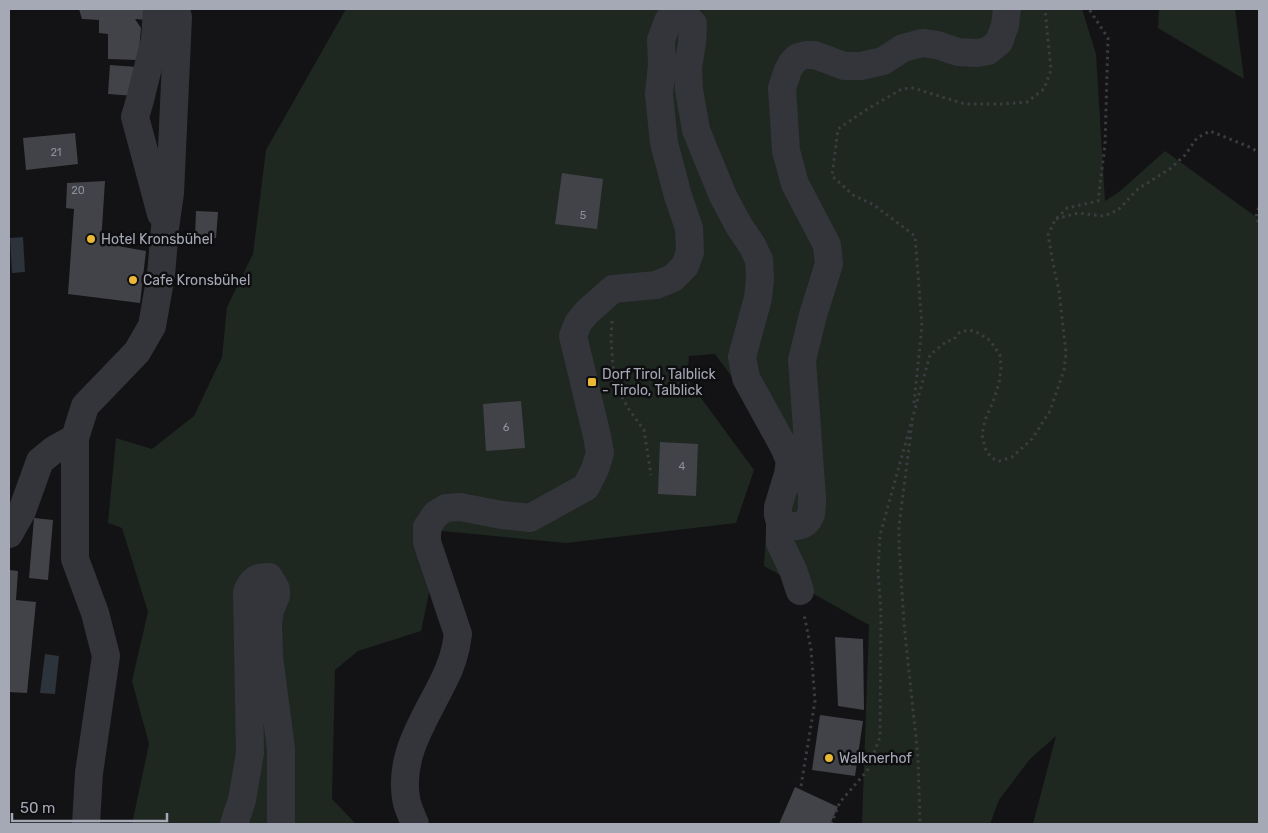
<svg xmlns="http://www.w3.org/2000/svg" width="1268" height="833" viewBox="0 0 1268 833" font-family="Rubik,sans-serif">
<style>
.green{fill:#1f2721}
.water{fill:#2c333a}
.building{fill:#424348}
.lines{fill:none;stroke-linecap:round;stroke-linejoin:round}
.path{stroke:#3a3c40;stroke-width:3;stroke-dasharray:2.5 4;stroke-linecap:butt}
.minor{stroke:#34353a;stroke-width:28}
.poi-dot{fill:#ebb835;stroke:#0e0e10;stroke-width:2}
.labels{text-anchor:middle;dominant-baseline:central;stroke-width:5;stroke-linejoin:round;paint-order:stroke}
.number-label{font-size:11px;fill:#8c909a}
.poi-label{font-size:14px;fill:#a5a9b5;stroke:#0e0e10;text-anchor:start}
</style>
<rect width="100%" height="100%" fill="#131315"/>
<!-- green -->
<g class="green">
<path d="M346 9H1082L1096 54 1105 201 1119 192 1165 151 1259 219V824H1033L1056 736 1030 759 999 800 990 824H862L869 625 764 566 767 515 781 463 749 400 715 354 689 356 687 379 754 470 736 523 566 543 442 531 421 631 358 651 335 670 332 799 356 824H132L149 744 132 681 148 612 122 528 108 523 116 438 152 449 194 416 222 357 227 307 253 254 266 150Z"/>
<path d="M1159 9H1235L1244 79 1158 28Z"/>
</g>
<!-- water -->
<g class="water">
<path d="M23 237 25 272 12 273 10 238Z"/>
<path d="M45 654 59 656 55 694 40 693Z"/>
</g>
<!-- building -->
<g class="building">
<path d="M79 9H149L148 20 135 19 141 28 138 60 108 59V34L99 33V20L82 19Z"/>
<path d="M110 65 137 67 135 96 108 94Z"/>
<path d="M75 133 78 164 26 170 23 138Z"/>
<path d="M562 173 603 179 597 229 555 224Z"/>
<path d="M105 181 101 243 146 251 140 303 68 294 74 209 66 208 67 183Z"/>
<path d="M196 211 218 212 216 238 195 237Z"/>
<path d="M521 401 525 448 486 451 483 404Z"/>
<path d="M660 442 698 444 696 496 658 494Z"/>
<path d="M34 518 53 520 48 580 29 578Z"/>
<path d="M9 570 18 571 16 600 36 602 27 693 9 692Z"/>
<path d="M835 637 863 639 864 710 838 706Z"/>
<path d="M820 715 863 721 855 776 812 770Z"/>
<path d="M795 787 838 807 830 824H779Z"/>
</g>
<g class="lines">
<!-- path -->
<g class="path">
<path d="M1259 208 1257 211 1256 219 1259 222"/>
<path d="M1056 219 1078 213 1104 216 1118 210 1138 189 1171 168 1185 155 1197 138 1210 131 1252 148 1259 153"/>
<path d="M612 321 611 337 614 382 628 408 644 430 651 475"/>
<path d="M914 403 922 326 915 236 874 205 853 195 832 176 838 129 869 108 902 89 913 88 965 104H1001L1027 102 1044 89 1051 70 1045 9"/>
<path d="M912 424 899 526V544L904 624 918 757 920 824"/>
<path d="M801 786 815 701 811 649 804 614"/>
<path d="M831 824 840 802 867 771 880 737 881 612 878 571 880 535 930 355 947 341 953 340 960 332 970 330 978 333 988 339 994 346 1000 355 1001 368 999 383 993 402 985 420 982 435 986 451 992 458 999 461 1012 457 1032 439 1050 411 1064 370 1066 353 1059 291 1054 268 1048 235 1055 220 1067 208 1098 201 1105 145 1108 38 1089 9"/>
</g>
<!-- minor -->
<g class="minor">
<path d="M157 9 155 39 140 100 135 117 161 214"/>
<path d="M780 522V543L793 570 800 591"/>
<path d="M9 534 22 511 40 461 55 449 75 438"/>
<path d="M86 824 89 773 106 656 95 613 75 559V438L85 406 137 352 152 326 161 275 165 228 170 193 178 17 175 9"/>
<path d="M234 824 242 800 250 753 247 592C251 581 257 576 269 577L276 589V596L270 610 268 623 269 657 281 749V824"/>
<path d="M415 824C412 816 407 807 406 798 399 755 425 719 443 682 451 667 456 651 458 634L427 542V527L436 514 446 508 460 507 502 515 530 518 586 487 595 469 600 453 597 436 573 336 578 323 587 312 613 289 656 285 673 278 685 266 690 252 689 228 678 196 664 143 659 94 662 65 661 40 668 21 673 16 680 15 687 18 693 24 692 43 688 67 689 90 696 130 723 196 739 226 752 245 759 260 760 279 758 298 742 357 746 378 784 447 790 461 788 474 778 507V515L780 522C791 529 806 528 811 514 812 509 812 503 812 498L802 360 813 315 829 264 827 245 795 184 786 151 782 88 788 70 792 63 798 57 806 55H815L844 66H861L883 61 903 48 922 43 937 45 958 52 977 53 988 51 999 42 1005 25 1007 9"/>
</g>
</g>
<!-- markers -->
<g class="poi-dot">
<circle cx="91" cy="239" r="5"/>
<circle cx="133" cy="280" r="5"/>
<rect x="587" y="377" width="10" height="10" rx="2.5"/>
<circle cx="829" cy="758" r="5"/>
</g>
<g class="labels">
<!-- number labels -->
<g class="number-label">
<text x="56" y="152">21</text>
<text x="78" y="190">20</text>
<text x="583" y="215">5</text>
<text x="506" y="427">6</text>
<text x="682" y="466">4</text>
</g>
<!-- poi labels -->
<g class="poi-label">
<text x="101" y="239">Hotel Kronsbühel</text>
<text x="143" y="280">Cafe Kronsbühel</text>
<text x="602" y="374">Dorf Tirol, Talblick<tspan x="602" dy="16">- Tirolo, Talblick</tspan></text>
<text x="839" y="758">Walknerhof</text>
</g>
</g>
<!-- border -->
<rect width="1268" height="833" fill="none" stroke="#a5a9b5" stroke-width="20"/>
<!-- scale -->
<path d="M12 813v8h155v-8" fill="none" stroke="#a5a9b5" stroke-width="2.5"/>
<text x="20" y="813" font-size="15" fill="#a5a9b5" stroke="#0e0e10" stroke-width="4" paint-order="stroke">50 m</text>
</svg>
